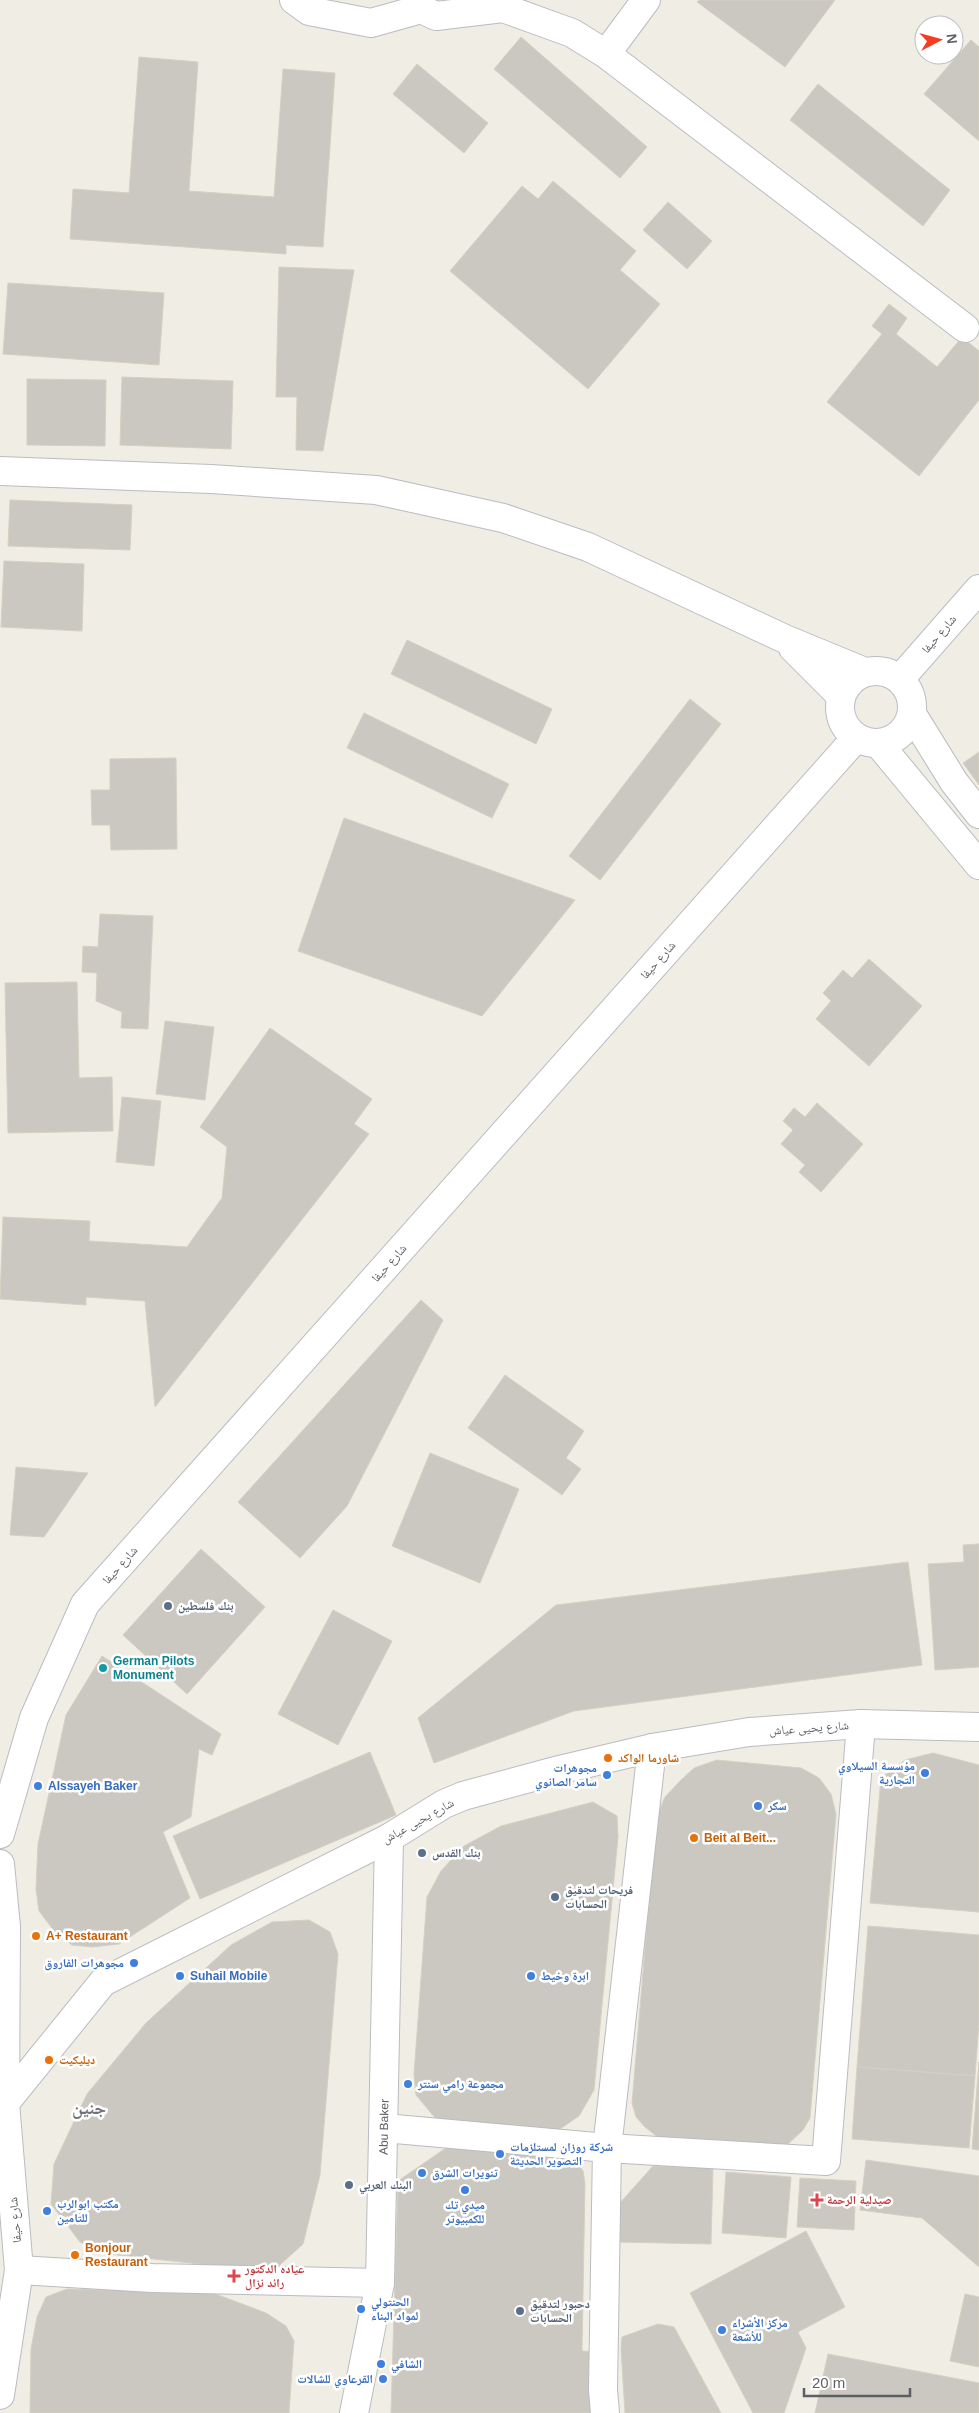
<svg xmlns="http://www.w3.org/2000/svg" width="979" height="2413" viewBox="0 0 979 2413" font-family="Arial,'Noto Naskh Arabic',sans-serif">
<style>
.building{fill:#cbc8c1;stroke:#d5d0c1}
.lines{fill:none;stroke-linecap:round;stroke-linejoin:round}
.minor-casing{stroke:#b9bcc1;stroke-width:30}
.tertiary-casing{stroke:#b9bcc1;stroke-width:30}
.secondary-casing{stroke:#b9bdc3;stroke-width:30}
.minor{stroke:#fff;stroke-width:28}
.tertiary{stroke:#fff;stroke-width:28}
.secondary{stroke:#fff;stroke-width:28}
.service-dot{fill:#5c6f8a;stroke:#fff;stroke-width:2}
.culture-dot{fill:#0f9aa8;stroke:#fff;stroke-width:2}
.food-dot{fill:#e8710a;stroke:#fff;stroke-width:2}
.shop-dot{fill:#3f7fe0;stroke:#fff;stroke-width:2}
.health-dot{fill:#e0444e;stroke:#fff;stroke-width:2}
.labels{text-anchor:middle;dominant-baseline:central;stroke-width:5;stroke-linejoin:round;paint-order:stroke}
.street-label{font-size:12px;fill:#5c6066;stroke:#fff}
.service-label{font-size:12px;font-weight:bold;fill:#4e5e75;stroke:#fff;text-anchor:start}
.culture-label{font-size:12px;font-weight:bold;fill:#0d838f;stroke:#fff;text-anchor:start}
.food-label{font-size:12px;font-weight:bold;fill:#c56008;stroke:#fff;text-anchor:start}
.shop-label{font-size:12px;font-weight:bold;fill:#366cbe;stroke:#fff;text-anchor:start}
.health-label{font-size:12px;font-weight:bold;fill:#be3a42;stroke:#fff;text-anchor:start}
.district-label{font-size:18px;font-weight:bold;fill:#6d7278;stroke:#fff}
</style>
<rect width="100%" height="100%" fill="#f0ede4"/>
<!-- building -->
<g class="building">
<path d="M699 0H835L785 67 697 2Z"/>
<path d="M521 37 647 147 620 178 494 69Z"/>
<path d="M971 40 979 47V141L924 94Z"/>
<path d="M139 57 198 62 189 191 274 197 283 69 335 73 323 247 286 245V254L70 239 73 189 129 193Z"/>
<path d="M417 64 488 123 464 153 393 94Z"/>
<path d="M818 84 950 190 923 226 790 120Z"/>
<path d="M553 181 636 251 620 270 660 304 588 389 450 271 522 186 538 199Z"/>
<path d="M668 202 712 241 687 269 643 230Z"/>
<path d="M279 267 354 270 323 451 296 450 297 397H276Z"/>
<path d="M8 283 164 293 159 365 3 354Z"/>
<path d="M889 304 907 318 896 334 937 367 962 337 979 351V400L919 476 827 402 882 334 872 326Z"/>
<path d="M122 377 233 381 231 449 120 445Z"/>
<path d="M27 379 106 380 105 446 27 445Z"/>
<path d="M10 500 132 505 130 550 8 546Z"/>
<path d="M4 561 84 564 82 631 1 627Z"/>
<path d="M407 640 552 709 536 744 391 674Z"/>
<path d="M690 699 721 724 600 880 569 856Z"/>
<path d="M364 713 509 784 492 818 347 748Z"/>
<path d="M979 752V785L963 763Z"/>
<path d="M176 758 177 849 111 850 110 825H92L91 790H110V759Z"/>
<path d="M344 818 575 900 482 1016 298 951Z"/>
<path d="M100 914 153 916 148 1029 121 1028 122 1012 96 1001 97 973 82 972 83 946 98 947Z"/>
<path d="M869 959 922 1006 869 1066 816 1019 831 1001 823 993 843 970 852 978Z"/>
<path d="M77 982 79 1078 112 1077 113 1131 8 1133 5 983Z"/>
<path d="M165 1021 214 1027 205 1100 156 1094Z"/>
<path d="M270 1028 372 1099 354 1124 369 1134 155 1407 145 1301 86 1297V1305L0 1299 3 1217 90 1221 89 1241 187 1247 222 1198 227 1147 200 1127Z"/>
<path d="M122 1097 161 1101 154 1166 116 1162Z"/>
<path d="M817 1103 863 1144 821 1192 799 1172 805 1165 781 1144 793 1130 783 1121 794 1108 805 1117Z"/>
<path d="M421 1300 443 1320 347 1506 300 1558 238 1502Z"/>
<path d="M505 1375 584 1431 566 1458 581 1469 562 1495 468 1428Z"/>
<path d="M430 1453 519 1489 480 1583 392 1546Z"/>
<path d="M16 1467 88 1473 44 1537 10 1535Z"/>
<path d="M979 1544V1667L935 1670 928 1564 964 1562 963 1545Z"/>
<path d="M201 1549 265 1607 187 1694 123 1635Z"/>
<path d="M908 1562 922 1665 574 1711 434 1763 418 1718 556 1605Z"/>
<path d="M333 1610 392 1641 338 1745 278 1714Z"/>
<path d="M102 1656 221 1734 212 1755 199 1749 191 1817 163 1832 190 1898 119 1944 92 1947 72 1945 55 1932 39 1911 36 1889 38 1844 66 1715Z"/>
<path d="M370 1752 396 1815 200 1899 173 1836Z"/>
<path d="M933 1753 979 1765V1912L870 1903 881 1778 905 1760Z"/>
<path d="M717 1760 801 1768 819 1778 831 1794 836 1814 810 2118 803 2130 787 2145 666 2140 655 2135 645 2127 636 2117 632 2103 656 1818 665 1797 680 1781 694 1768Z"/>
<path d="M593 1802 617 1816 618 1837 594 2090 579 2116 554 2133 436 2119 416 2095 414 2074 427 1897 441 1871 464 1846 501 1826Z"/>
<path d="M309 1920 330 1932 338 1954 320 2175 303 2244 272 2272 108 2254 80 2242 51 2204 54 2164 87 2094 146 2023 231 1945 272 1922Z"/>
<path d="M868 1926 979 1935V2023L975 2076 857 2067Z"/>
<path d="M979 2062V2150L972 2149Z"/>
<path d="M857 2067 975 2076 969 2148 852 2139Z"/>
<path d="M541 2144 559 2149 574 2159 583 2171 585 2184 582 2351 598 2352 597 2413H391L398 2181 446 2148Z"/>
<path d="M866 2160 979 2176V2267L922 2218 860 2210Z"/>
<path d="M653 2166 713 2168 711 2244 618 2242 619 2204Z"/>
<path d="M726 2172 791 2177 786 2238 722 2233Z"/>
<path d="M800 2178 856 2181 854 2230 797 2227Z"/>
<path d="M806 2231 845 2307 798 2332 806 2348 784 2413H753L690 2293Z"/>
<path d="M67 2289 213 2293 266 2313 286 2326 294 2341 289 2413H30L31 2349 37 2317 46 2297Z"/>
<path d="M965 2294 979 2297V2367L950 2361Z"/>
<path d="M658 2324 674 2327 721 2413H625L621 2349 622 2337Z"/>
<path d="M828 2354 979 2383V2413H815Z"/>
</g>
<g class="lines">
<defs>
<g id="minor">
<path d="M294 0 309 11 371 23 421 9 436 16 503 8 572 33 606 54 965 328"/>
<path d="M606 54 646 0"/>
<path d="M0 471 211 479 376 490 503 518 588 547 785 639 865 672"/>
<path d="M793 648 841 696"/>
<path d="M384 2128 607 2148 826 2161 861 1724"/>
<path d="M19 2270 152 2278 380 2283"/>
<path d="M354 2413 380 2283 389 1838"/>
<path d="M605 2413 603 2390 607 2148 652 1748"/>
</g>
<g id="tertiary">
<path d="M912 714 954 782 979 814"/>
<path d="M878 743 979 865"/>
<path d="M0 2395 19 2270 5 2103 103 1982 389 1838 444 1804 463 1796 559 1770 652 1748 749 1732 861 1724 979 1727"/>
</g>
<g id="secondary">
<circle cx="876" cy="707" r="36"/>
<path d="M900 679 979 589"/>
<path d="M0 1834 34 1718 85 1604 856 738"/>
<path d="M0 1864 6 1927 5 2103 0 2104"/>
</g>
</defs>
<!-- minor casing -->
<use href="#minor" class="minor-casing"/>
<!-- tertiary casing -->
<use href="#tertiary" class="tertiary-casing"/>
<!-- secondary casing -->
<use href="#secondary" class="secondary-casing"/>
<!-- minor -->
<use href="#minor" class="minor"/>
<!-- tertiary -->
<use href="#tertiary" class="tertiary"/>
<!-- secondary -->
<use href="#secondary" class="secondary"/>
</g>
<!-- markers -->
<g class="service-dot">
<circle cx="168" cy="1606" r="5"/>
<circle cx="422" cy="1853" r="5"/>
<circle cx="555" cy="1897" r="5"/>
<circle cx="349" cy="2185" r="5"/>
<circle cx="520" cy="2311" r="5"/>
</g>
<circle class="culture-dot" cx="103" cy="1668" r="5"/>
<g class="food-dot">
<circle cx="608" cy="1758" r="5"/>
<circle cx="694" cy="1838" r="5"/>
<circle cx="36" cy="1936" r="5"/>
<circle cx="49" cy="2060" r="5"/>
<circle cx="75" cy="2255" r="5"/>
</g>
<g class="shop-dot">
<circle cx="925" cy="1773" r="5"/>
<circle cx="607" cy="1775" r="5"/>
<circle cx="38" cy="1786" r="5"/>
<circle cx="758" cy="1806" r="5"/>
<circle cx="134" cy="1963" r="5"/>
<circle cx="180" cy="1976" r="5"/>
<circle cx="531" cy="1976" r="5"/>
<circle cx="408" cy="2084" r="5"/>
<circle cx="500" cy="2154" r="5"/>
<circle cx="422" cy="2173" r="5"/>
<circle cx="465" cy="2190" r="5"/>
<circle cx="47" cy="2211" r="5"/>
<circle cx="361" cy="2309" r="5"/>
<circle cx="722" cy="2330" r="5"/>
<circle cx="381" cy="2364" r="5"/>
<circle cx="383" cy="2379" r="5"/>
</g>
<g class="health-dot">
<path d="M814.5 2192.5h5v5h5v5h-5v5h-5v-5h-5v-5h5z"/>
<path d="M231.5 2268.5h5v5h5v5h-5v5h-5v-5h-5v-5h5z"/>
</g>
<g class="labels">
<!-- street labels -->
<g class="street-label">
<text transform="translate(939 634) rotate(-49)">شارع حيفا</text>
<text transform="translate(658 960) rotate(-48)">شارع حيفا</text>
<text transform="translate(389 1263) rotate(-48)">شارع حيفا</text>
<text transform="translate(120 1565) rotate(-48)">شارع حيفا</text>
<text transform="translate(809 1728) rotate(-4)">شارع يحيى عياش</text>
<text transform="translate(418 1821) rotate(-29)">شارع يحيى عياش</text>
<text transform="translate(384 2127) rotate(-89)">Abu Baker</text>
<text transform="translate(15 2220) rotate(-95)">شارع حيفا</text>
</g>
<!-- service labels -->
<g class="service-label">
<text x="178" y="1606">بنك فلسطين</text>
<text x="432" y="1853">بنك القدس</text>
<text x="565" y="1890">فريحات لتدقيق<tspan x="565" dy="14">الحسابات</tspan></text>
<text x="359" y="2185">البنك العربي</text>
<text x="530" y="2304">دحبور لتدقيق<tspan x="530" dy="14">الحسابات</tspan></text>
</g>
<!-- culture labels -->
<g class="culture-label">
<text x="113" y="1661">German Pilots<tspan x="113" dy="14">Monument</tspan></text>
</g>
<!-- food labels -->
<g class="food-label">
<text x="618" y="1758">شاورما الواكد</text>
<text x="704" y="1838">Beit al Beit...</text>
<text x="46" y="1936">A+ Restaurant</text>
<text x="59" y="2060">ديليكيت</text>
<text x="85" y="2248">Bonjour<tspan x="85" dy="14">Restaurant</tspan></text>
</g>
<!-- shop labels -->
<g class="shop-label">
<text x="915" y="1766" text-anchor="end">مؤسسة السيلاوي<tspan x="915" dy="14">التجارية</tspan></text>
<text x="597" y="1768" text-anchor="end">مجوهرات<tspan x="597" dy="14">سامر الصانوي</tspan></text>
<text x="48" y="1786">Alssayeh Baker</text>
<text x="768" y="1806">سكر</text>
<text x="124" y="1963" text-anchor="end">مجوهرات الفاروق</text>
<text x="190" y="1976">Suhail Mobile</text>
<text x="541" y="1976">ابرة وخيط</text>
<text x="418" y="2084">مجموعة رامي سنتر</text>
<text x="510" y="2147">شركة روزان لمستلزمات<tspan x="510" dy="14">التصوير الحديثة</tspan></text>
<text x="432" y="2173">تنويرات الشرق</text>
<text x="57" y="2204">مكتب ابوالرب<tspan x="57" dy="14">للتامين</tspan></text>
<text x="465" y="2205" text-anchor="middle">ميدي تك<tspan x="465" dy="14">للكمبيوتر</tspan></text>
<text x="371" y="2302">الحنتولي<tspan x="371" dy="14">لمواد البناء</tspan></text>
<text x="732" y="2323">مركز الأشراء<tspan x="732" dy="14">للأشعة</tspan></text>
<text x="391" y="2364">الشافي</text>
<text x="373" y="2379" text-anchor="end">القرعاوي للشالات</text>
</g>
<!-- health labels -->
<g class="health-label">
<text x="827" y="2200">صيدلية الرحمة</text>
<text x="245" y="2269">عياده الدكتور<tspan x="245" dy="14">رائد نزال</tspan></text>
</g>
<!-- district labels -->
<g class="district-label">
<text x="89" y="2108">جنين</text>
</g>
</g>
<!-- north arrow -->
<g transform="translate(939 40) rotate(84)"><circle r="24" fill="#ffffff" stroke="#bebfc2"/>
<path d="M0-4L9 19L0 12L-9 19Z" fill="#f73b22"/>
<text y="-8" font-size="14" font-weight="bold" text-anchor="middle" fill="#5c6066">N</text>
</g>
<!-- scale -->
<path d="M804 2388v8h106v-8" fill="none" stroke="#5c6066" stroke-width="2.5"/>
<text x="812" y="2388" font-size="15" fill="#5c6066" stroke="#ffffff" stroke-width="4" paint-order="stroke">20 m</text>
</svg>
